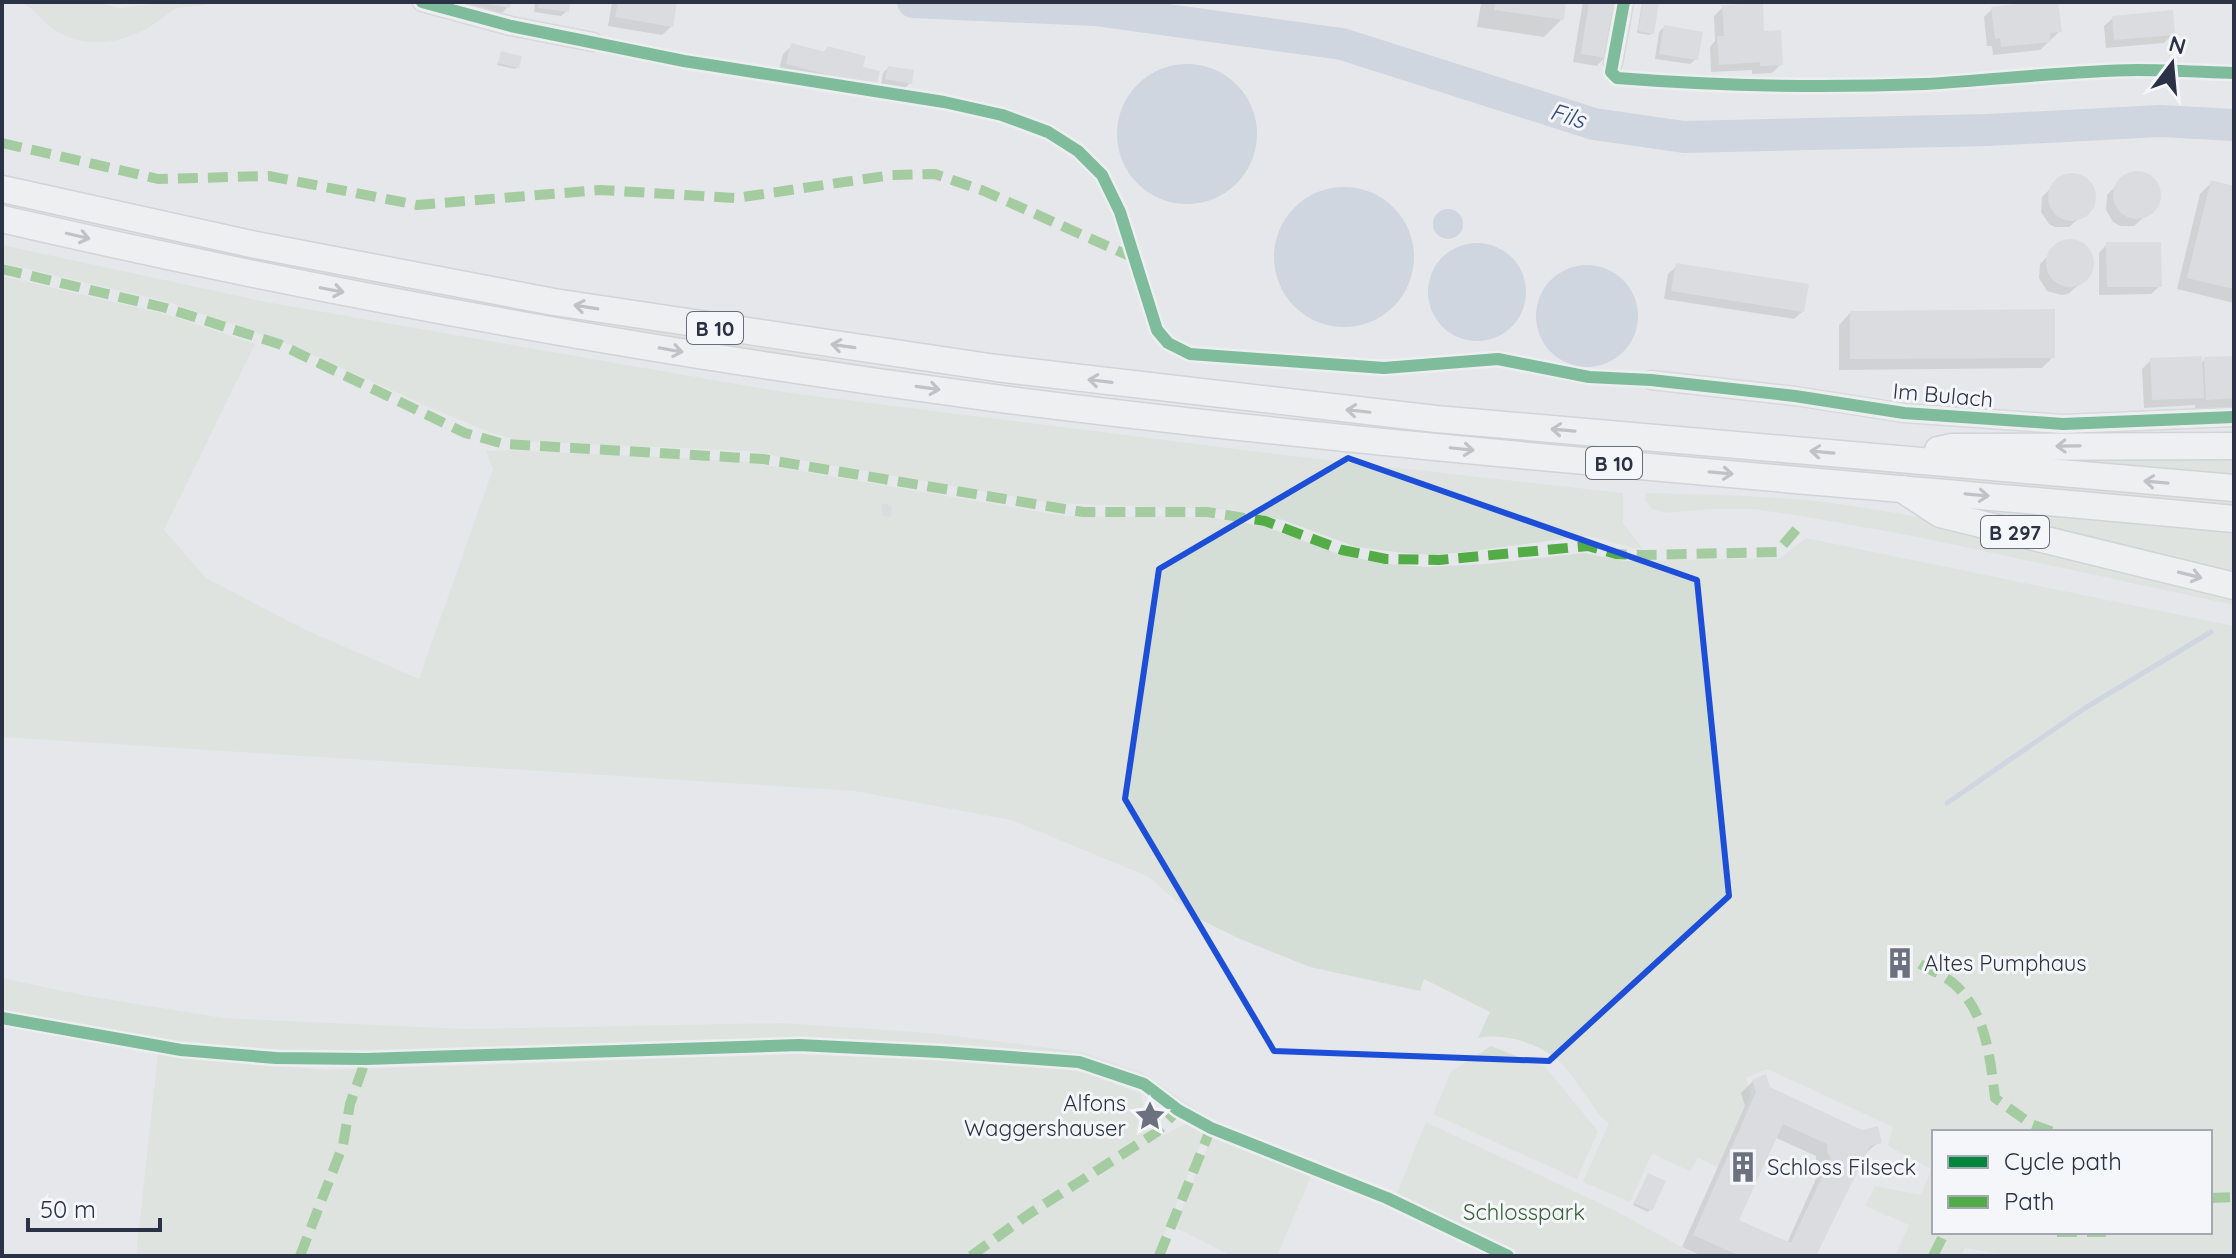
<svg xmlns="http://www.w3.org/2000/svg" width="2236" height="1258" viewBox="0 0 2236 1258" font-family="Quicksand,sans-serif">
<style>
.green{fill:#d5ded6;fill-rule:evenodd}
.water{fill:#b4c0d5}
.shadow{fill:#0003;fill-rule:evenodd}
.lines{fill:none;stroke-linecap:round;stroke-linejoin:round}
.stream{stroke:#b4c0d5;stroke-width:5}
.river{stroke:#b4c0d5;stroke-width:32}
.building{fill:#cecfd3;fill-rule:evenodd}
.minor-casing{stroke:#c4c5c8;stroke-width:21}
.highway-casing{stroke:#b8babf;stroke-width:29}
.minor{stroke:#f5f5f7;stroke-width:18}
.highway{stroke:#f8f8f8;stroke-width:26}
.quiet{stroke:#54ac47;stroke-width:10;stroke-dasharray:20 10;stroke-linecap:butt}
.cycleway-casing{stroke:#f4f6f9;stroke-width:17}
.cycleway{stroke:#00873e;stroke-width:12}
.oneway{stroke:#92959e}
.marked{fill:none;stroke:#1d4ed8;stroke-width:6;stroke-linejoin:round}
.labels{text-anchor:middle;dominant-baseline:central;stroke-width:6;stroke-linejoin:round;paint-order:stroke}
.shield{fill:#f4f6f9;stroke:#676d7b;stroke-width:2}
.shield-label{font-size:20px;font-weight:bold;fill:#2b3245}
.street-label{font-size:22px;fill:#2b3245;stroke:#f4f6f9}
.poi-label{font-size:22px;fill:#2b3245;stroke:#f4f6f9;text-anchor:start}
.park-label{font-size:22px;fill:#3b6138;stroke:#f4f6f9}
.water-label{font-size:24px;font-style:italic;fill:#334c7b;stroke:#f4f6f9}
</style>
<rect width="100%" height="100%" fill="#e6e7ea"/>
<!-- green -->
<g class="green">
<path d="M19 2H93L121 8 166 2H214C202 8 190 5 178 8 171 10 164 18 157 22 127 42 92 51 58 32 44 24 35 7 19 2Z"/>
<path d="M2 204C304 273 609 326 915 372L916 377 789 358 348 283 2 210Z"/>
<path d="M2 245 266 302 783 392 1292 456 1623 493V523L1642 548H1634L1587 536 1465 552 1433 555 1404 553 1356 547 1283 520 1234 510 1052 503 748 451 520 441 489 432 424 405 291 345 168 302 2 263Z"/>
<path d="M2 276 165 314 255 344 164 530 206 578 306 630 419 679 493 469 486 451 511 450 742 461 1064 516 1205 517 1263 526 1339 554 1379 563 1427 567 1485 564 1584 553 1625 561 1780 558 1806 538 2234 626V1256H2012L1965 1248 1961 1256H1895L1909 1225 1865 1206 1875 1186 1921 1195 1931 1169 1888 1146 1893 1127 1767 1069 1746 1078 1751 1094 1718 1167 1698 1158 1690 1171 1652 1154 1630 1202 1583 1182 1609 1123 1600 1116C1589 1101 1568 1067 1554 1057 1534 1042 1503 1033 1478 1038L1490 1012 1424 979 1420 991 1310 967 1240 939 1193 916 1149 877 1011 820 854 791 2 737ZM1934 1132H2210V1232H1934Z"/>
<path d="M1301 415 2234 499V508L1302 423Z"/>
<path d="M2234 451V476L2055 459Z"/>
<path d="M1646 493C1715 495 1784 495 1853 506 1981 525 2108 561 2234 591V605L1913 536 1801 516 1752 509H1713L1666 513 1652 509 1645 500Z"/>
<path d="M1990 508 2234 530V573L2144 554 1987 512Z"/>
<path d="M2 978 82 995 223 1018 466 1029 783 1023 930 1033 1081 1052 1143 1073 1208 1117 1142 1079 1077 1057 799 1041H672L429 1052 271 1050 186 1044 115 1035 2 1011Z"/>
<path d="M1491 1046 1546 1068 1598 1131 1577 1179 1433 1114 1451 1072Z"/>
<path d="M158 1053 324 1070 799 1054 1029 1064 1088 1073 1141 1094 1147 1131 1158 1138 1187 1123 1204 1135 1156 1256H136Z"/>
<path d="M1426 1122 1614 1210 1698 1256H1518L1397 1193Z"/>
<path d="M1212 1136 1312 1174 1277 1256H1232L1174 1227Z"/>
</g>
<!-- water -->
<g class="water">
<circle cx="1187" cy="134" r="70"/>
<circle cx="1344" cy="257" r="70"/>
<circle cx="1448" cy="224" r="15"/>
<circle cx="1477" cy="292" r="49"/>
<circle cx="1587" cy="316" r="51"/>
</g>
<!-- shadow -->
<g class="shadow">
<path d="M417 2H509L508 7 499 16Z"/>
<path d="M535 2H568L567 11 561 16 534 12Z"/>
<path d="M612 2H675L671 27 662 35 608 26Z"/>
<path d="M1471 2H1564L1562 19 1544 37 1477 27 1481 4Z"/>
<path d="M1583 2H1614L1605 57 1597 66 1573 62Z"/>
<path d="M1650 2 1652 33 1650 35 1637 33 1642 3Z"/>
<path d="M2056 2 2060 31 2040 50 1993 55 1992 46H1987L1984 17 1992 9Z"/>
<path d="M1723 7 1762 33 1781 64 1772 73 1752 74V70L1711 72 1710 47 1715 41 1714 16Z"/>
<path d="M2113 18 2173 34 2164 43 2106 48 2104 26Z"/>
<path d="M1664 27 1696 59 1690 64 1655 59 1659 32Z"/>
<path d="M792 46 823 53 828 48 861 68 874 86 866 95 778 73 783 54Z"/>
<path d="M502 53 517 67 515 69 497 65Z"/>
<path d="M888 68 910 83 905 88 881 84 883 73Z"/>
<path d="M2134 173 2148 176 2157 187 2158 201 2155 207 2134 226H2120L2113 222 2106 210 2107 195 2127 175Z"/>
<path d="M2077 175 2089 182 2093 188V202L2090 209 2069 227H2055L2049 224 2041 212 2042 197 2062 177Z"/>
<path d="M2212 182 2234 188V303L2177 289 2200 194Z"/>
<path d="M2067 241 2082 244 2091 255 2092 262 2089 276 2068 294 2061 295 2047 291 2039 278 2040 264 2060 244Z"/>
<path d="M2107 244 2160 286 2151 294 2099 295V253Z"/>
<path d="M1677 266 1803 311 1794 319 1664 299 1668 274Z"/>
<path d="M1850 313 2053 357 2042 368 1839 370V325Z"/>
<path d="M2234 358V409L2195 411V405L2144 408 2142 369 2151 360 2200 364 2205 359Z"/>
<path d="M1895 958 1904 969 1898 975 1889 974 1890 963Z"/>
<path d="M1753 1081 1879 1142 1863 1155 1814 1256H1702L1682 1247 1745 1106 1741 1093ZM1774 1137 1816 1156V1164L1820 1170 1787 1243 1737 1221Z"/>
<path d="M1648 1175 1650 1210 1648 1212 1633 1205Z"/>
</g>
<g class="lines">
<!-- stream -->
<path class="stream" d="M1947 803 2085 708 2211 632"/>
<!-- river -->
<path class="river" d="M913 2 1095 10 1342 44 1594 124 1684 137 1988 130 2160 121 2234 125"/>
</g>
<!-- building -->
<g class="building">
<path d="M478 2H511L510 8Z"/>
<path d="M539 2H570L569 12 538 8Z"/>
<path d="M618 2H677L673 27 615 17Z"/>
<path d="M1495 2H1566L1564 20 1494 10Z"/>
<path d="M1589 2H1616L1607 58 1581 54Z"/>
<path d="M1643 2H1659L1654 34 1638 31Z"/>
<path d="M2033 2H2058L2062 32 2050 33 2051 42 2001 47 2000 38 1995 39 1991 7Z"/>
<path d="M1763 3 1764 31 1781 30 1783 65 1760 66V62L1719 65 1717 36H1724L1722 5Z"/>
<path d="M2173 10 2175 35 2114 40 2112 16Z"/>
<path d="M1664 25 1703 32 1698 60 1659 54Z"/>
<path d="M791 43 826 52 827 46 866 56 863 67 880 71 876 87 786 64Z"/>
<path d="M501 51 522 56 519 68 498 63Z"/>
<path d="M888 66 914 70 912 84 885 79Z"/>
<circle cx="2137" cy="195" r="24"/>
<circle cx="2072" cy="197" r="24"/>
<path d="M2211 180 2234 186V289L2187 278Z"/>
<circle cx="2070" cy="263" r="24"/>
<path d="M2106 242H2161L2162 287H2107Z"/>
<path d="M1676 263 1809 284 1804 312 1671 291Z"/>
<path d="M2055 309V358L1850 359V311Z"/>
<path d="M2202 356 2204 398 2152 400 2150 358Z"/>
<path d="M2234 356V398L2206 400 2204 357Z"/>
<path d="M882 504 892 505 891 517 882 516Z"/>
<path d="M1894 956 1907 957 1906 970 1893 969Z"/>
<path d="M1766 1074 1770 1087 1862 1130 1878 1126 1882 1143 1870 1146 1816 1256H1740L1693 1235 1756 1092 1752 1080ZM1783 1124 1827 1144V1152L1831 1158 1791 1243 1739 1220Z"/>
<path d="M1648 1173 1666 1181 1652 1211 1634 1203Z"/>
</g>
<g class="lines">
<defs>
<g id="minor">
<path d="M422 2 511 26 593 42"/>
<path d="M1613 63 1624 2"/>
<path d="M1651 380 1795 396 1904 413 2063 424 2234 417"/>
</g>
<g id="highway">
<path d="M2 189 256 245 554 302 996 368 1436 419 2234 488"/>
<path d="M2 219C329 295 661 354 994 398 1406 451 1821 480 2234 519"/>
<path d="M1938 450 1952 447 2234 446"/>
<path d="M1902 489 1940 514 2234 586"/>
</g>
</defs>
<!-- minor casing -->
<use href="#minor" class="minor-casing"/>
<!-- highway casing -->
<use href="#highway" class="highway-casing"/>
<!-- minor -->
<use href="#minor" class="minor"/>
<!-- highway -->
<use href="#highway" class="highway"/>
<!-- quiet -->
<g class="quiet">
<path d="M2 143 158 179 269 176 417 205 600 190 736 198 892 175 935 174 984 191 1134 258"/>
<path d="M2 269 166 308 279 344 465 433 504 444 763 459 1083 512H1207L1265 521 1342 550 1386 559 1439 560 1588 546 1616 554 1644 555 1777 552 1802 523"/>
<path d="M1920 964C1930 970 1943 975 1953 983 1986 1011 1990 1057 1995 1098L2031 1124 2053 1132"/>
<path d="M2210 1198 2234 1197"/>
<path d="M2057 1232H2106"/>
<path d="M300 1256 343 1145 350 1104 366 1059"/>
<path d="M971 1256 1029 1214 1157 1132 1178 1110"/>
<path d="M1159 1256 1211 1128"/>
<path d="M1933 1256 1945 1232"/>
</g>
<defs>
<g id="cycleway">
<path d="M422 2 511 26 684 61 944 102 1002 115 1048 132 1078 151 1102 175 1120 212 1157 330 1168 343 1190 354 1384 368 1498 359 1589 377 1651 380 1795 396 1904 413 2063 424 2234 417"/>
<path d="M1624 2 1611 72 1617 78C1719 86 1823 88 1925 84 1996 80 2066 71 2137 70 2169 70 2202 72 2234 73"/>
<path d="M2 1018 181 1050 276 1058 366 1059 799 1045 940 1052 1079 1062 1144 1084 1178 1110 1211 1128 1387 1198 1508 1256"/>
</g>
</defs>
<!-- cycleway casing -->
<use href="#cycleway" class="cycleway-casing"/>
<!-- cycleway -->
<use href="#cycleway" class="cycleway"/>
</g>
<!-- one-way arrows -->
<defs><path id="oneway-shaft" d="M-6 0H5M1.5-3L5.5 0L1.5 3" fill="none" stroke-width="1.6" stroke-linecap="round" stroke-linejoin="round" transform="scale(2)"/></defs>
<g class="oneway">
<use href="#oneway-shaft" transform="translate(78 236) rotate(13)"/>
<use href="#oneway-shaft" transform="translate(332 290) rotate(11)"/>
<use href="#oneway-shaft" transform="translate(586 307) rotate(-171)"/>
<use href="#oneway-shaft" transform="translate(843 346) rotate(-172)"/>
<use href="#oneway-shaft" transform="translate(671 350) rotate(10)"/>
<use href="#oneway-shaft" transform="translate(1100 381) rotate(-173)"/>
<use href="#oneway-shaft" transform="translate(928 388) rotate(8)"/>
<use href="#oneway-shaft" transform="translate(1358 411) rotate(-174)"/>
<use href="#oneway-shaft" transform="translate(1563 430) rotate(-175)"/>
<use href="#oneway-shaft" transform="translate(2068 446) rotate(179)"/>
<use href="#oneway-shaft" transform="translate(1462 449) rotate(6)"/>
<use href="#oneway-shaft" transform="translate(1822 452) rotate(-175)"/>
<use href="#oneway-shaft" transform="translate(1721 473) rotate(5)"/>
<use href="#oneway-shaft" transform="translate(2156 482) rotate(-175)"/>
<use href="#oneway-shaft" transform="translate(1977 495) rotate(5)"/>
<use href="#oneway-shaft" transform="translate(2190 575) rotate(14)"/>
</g>
<!-- marked area -->
<path d="M0 0H2236V1258H0ZM1348 458 1697 580 1729 896 1549 1061 1274 1051 1125 799 1159 569Z" fill="#e6e7ea" fill-opacity=".55" fill-rule="evenodd"/>
<path class="marked" d="M1348 458 1697 580 1729 896 1549 1061 1274 1051 1125 799 1159 569Z"/>
<!-- icons -->
<defs>
<symbol id="building-bare" viewBox="-9 -9 18 18"><path d="M-4-6H4V6H1V3H-1V6H-4ZM-2.5-4.3h1.7v1.8h-1.7ZM.8-4.3h1.7v1.8H.8ZM-2.5-1h1.7V.8h-1.7ZM.8-1h1.7V.8H.8Z" fill="#6c717f" stroke="#f4f6f9" stroke-width="2.5" paint-order="stroke"/></symbol>
<symbol id="sight-bare" viewBox="-9 -9 18 18"><path d="M0-6L1.8-2.2L6-1.7L2.9 1.2L3.7 5.4L0 3.3L-3.7 5.4L-2.9 1.2L-6-1.7L-1.8-2.2Z" fill="#6c717f" stroke="#f4f6f9" stroke-width="2.5" paint-order="stroke"/></symbol>
</defs>
<g fill-rule="evenodd">
<use href="#building-bare" x="1878" y="941" width="44" height="44"/>
<use href="#sight-bare" x="1128" y="1094" width="44" height="44"/>
<use href="#building-bare" x="1721" y="1145" width="44" height="44"/>
</g>
<g class="labels">
<!-- shield labels -->
<g class="shield">
<rect x="687" y="312" width="56" height="32" rx="6"/>
<rect x="1586" y="447" width="56" height="32" rx="6"/>
<rect x="1981" y="516" width="68" height="32" rx="6"/>
</g>
<g class="shield-label">
<text x="715" y="328">B 10</text>
<text x="1614" y="463">B 10</text>
<text x="2015" y="532">B 297</text>
</g>
<!-- street labels -->
<g class="street-label">
<text transform="translate(1943 395) rotate(5)">Im Bulach</text>
</g>
<!-- poi labels -->
<g class="poi-label">
<text x="1924" y="963">Altes Pumphaus</text>
<text x="1126" y="1103" text-anchor="end">Alfons<tspan x="1126" dy="25">Waggershauser</tspan></text>
<text x="1767" y="1167">Schloss Filseck</text>
</g>
<!-- park labels -->
<g class="park-label">
<text x="1524" y="1212">Schlosspark</text>
</g>
<!-- water labels -->
<g class="water-label">
<text transform="translate(1568 115) rotate(17)">Fils</text>
</g>
</g>
<!-- border -->
<rect width="2236" height="1258" fill="none" stroke="#2b3245" stroke-width="8"/>
<!-- legend -->
<rect x="1932" y="1130" width="280" height="104" fill="#f4f6f9" stroke="#a4a8b1" stroke-width="2"/>
<rect x="1948" y="1156" width="40" height="12" fill="#00873e" stroke="#a4a8b1" stroke-width="2"/>
<text x="2004" y="1170" font-size="24" fill="#2b3245">Cycle path</text>
<rect x="1948" y="1196" width="40" height="12" fill="#54ac47" stroke="#a4a8b1" stroke-width="2"/>
<text x="2004" y="1210" font-size="24" fill="#2b3245">Path</text>
<!-- north arrow -->
<g transform="translate(2172 64) rotate(16)" stroke="#f4f6f9" stroke-width="6" paint-order="stroke">
<path d="M0-6L14 30L0 20L-14 30Z" fill="#2b3245"/>
<text y="-12" font-size="22" font-weight="bold" text-anchor="middle" fill="#2b3245">N</text>
</g>
<!-- scale -->
<path d="M28 1218v12h132v-12" fill="none" stroke="#2b3245" stroke-width="4"/>
<text x="40" y="1218" font-size="24" fill="#2b3245" stroke="#f4f6f9" stroke-width="6" paint-order="stroke">50 m</text>
</svg>
